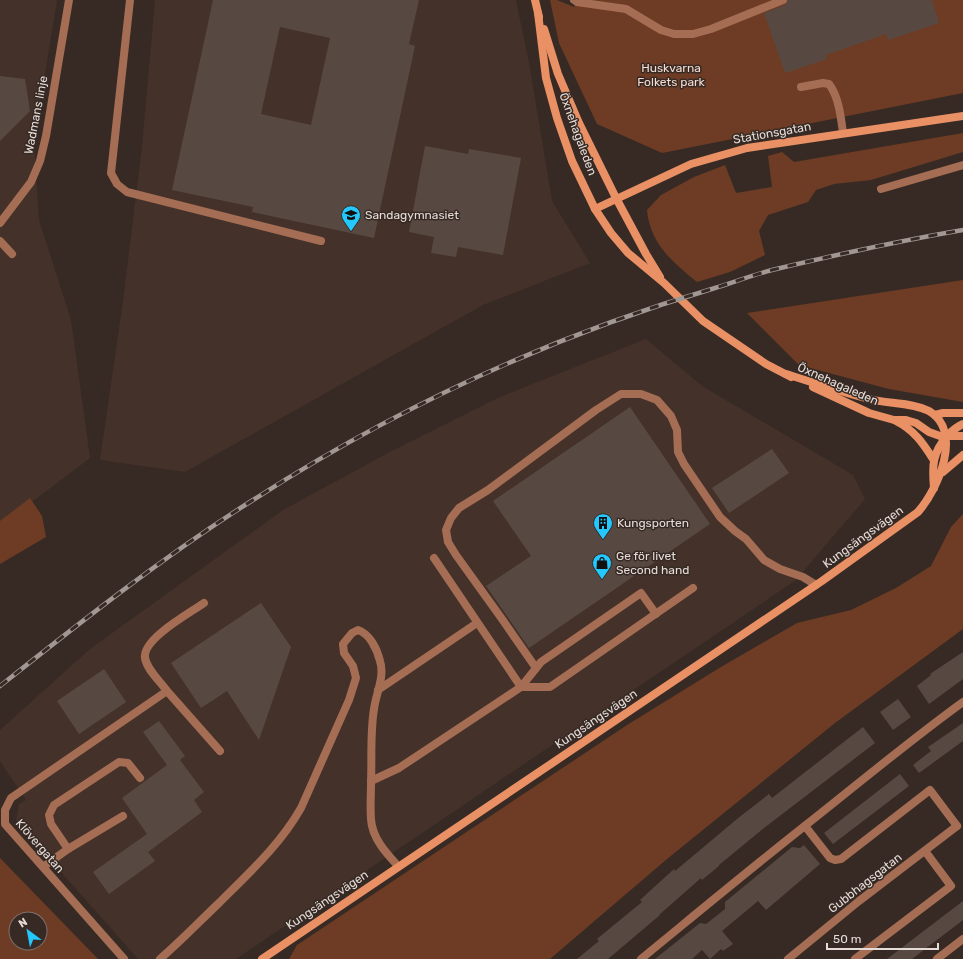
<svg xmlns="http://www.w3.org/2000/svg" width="963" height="959" viewBox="0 0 963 959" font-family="Rubik,sans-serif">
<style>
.built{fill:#443129}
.green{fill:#6e3c24;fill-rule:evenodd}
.building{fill:#574942;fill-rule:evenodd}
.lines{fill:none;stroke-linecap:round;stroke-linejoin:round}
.lane{stroke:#a56d53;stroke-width:8}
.street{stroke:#a56d53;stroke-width:8}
.secondary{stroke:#e99065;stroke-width:8}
.rail-casing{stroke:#a29893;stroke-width:4.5}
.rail{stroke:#372a24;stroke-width:3;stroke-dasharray:9;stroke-linecap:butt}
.labels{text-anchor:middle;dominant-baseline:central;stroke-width:3;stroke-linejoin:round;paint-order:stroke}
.park-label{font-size:12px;fill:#f3dcd1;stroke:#372a24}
.street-label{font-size:12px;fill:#e5dcd8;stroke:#372a24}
.poi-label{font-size:12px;fill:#e5dcd8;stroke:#372a24;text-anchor:start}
</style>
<rect width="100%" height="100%" fill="#372a24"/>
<!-- built -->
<g class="built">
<path d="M0 0H57L34 141 39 220 71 320 90 458 0 526Z"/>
<path d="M155 0H516L529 63 552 201 590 263 483 305 185 472 100 460 123 301 142 147Z"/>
<path d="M646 339 702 386 853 475 865 499 796 580 236 959H138L16 821 19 804 26 800 0 761V730L90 649 283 510 388 453 500 397Z"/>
</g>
<!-- green -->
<g class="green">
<path d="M550 0H557L574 7 577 0H963V93L662 153 597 124 559 43Z"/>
<path d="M963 133V152L871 180 834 184 816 190 808 202 768 215 759 231 765 255 730 272 697 282C672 262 650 243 647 210L661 195 694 177 725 165 736 193 772 187 768 156 782 152 794 162Z"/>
<path d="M963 280V402L889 389 799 365 747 313Z"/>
<path d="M30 498 42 516 46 537 0 564V521Z"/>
<path d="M963 514V629L835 723 667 859 550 959H289L297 945 627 725 721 667 797 623 851 610 896 588 931 566 951 527Z"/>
<path d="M0 858 98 959H0ZM16 919H40V943H16Z"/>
</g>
<!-- building -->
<g class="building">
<path d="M213 0H419L409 44 415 46 374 238 252 212 253 207 172 190ZM280 27 330 38 311 125 261 114Z"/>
<path d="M788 0H932L939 23 888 40 886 34 826 55 827 59 785 73 764 13 785 5Z"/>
<path d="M0 76 25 79 30 111 0 141Z"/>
<path d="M425 146 468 154 469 149 521 158 503 255 458 247 456 257 431 253 434 237 409 232Z"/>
<path d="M630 407 710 524 529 648 486 586 531 556 493 501Z"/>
<path d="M772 449 789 473 729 513 712 488Z"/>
<path d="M261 603 291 647 259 740 227 691 201 708 171 663Z"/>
<path d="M963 652V679L929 704 917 686 931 675 930 674Z"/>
<path d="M104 669 126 702 79 734 57 701Z"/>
<path d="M898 699 911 717 893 730 880 712Z"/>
<path d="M159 721 185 756 180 760 204 792 194 800 202 812 148 852 155 861 109 894 93 872 147 834 122 798 167 765 143 732Z"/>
<path d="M963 723V741L919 773 913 765 931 751 928 747Z"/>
<path d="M863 727 875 743 764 828 719 865V866L702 880 701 878 659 915H660L608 959H577L599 941 597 939 642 902 640 900 674 869 675 871 737 819 769 794 772 798Z"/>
<path d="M900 774 909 786 833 844 824 833Z"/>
<path d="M804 845 820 864 766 910 758 901 722 931 733 944 723 951 721 949 710 959 702 950 692 959H655L700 923 706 924 710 921 725 909V902L792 847 800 848Z"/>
<path d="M963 901V920L912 959H887Z"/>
</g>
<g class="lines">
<!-- lane -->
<g class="lane">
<path d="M574 0 577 2 626 9 661 30 674 34H693L711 29 783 0"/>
<path d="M801 87 823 83 829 84C839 97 841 118 843 133"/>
<path d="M881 189 963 165"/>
<path d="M0 241 12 254"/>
<path d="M434 558 521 687"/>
<path d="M536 668 502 619 456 555 448 542 446 530 451 518 459 508 488 490 596 410 621 394H641L657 400 671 416 677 430 678 452 684 464 720 517 735 531 746 539 764 560 780 569 803 577 816 585"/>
<path d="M521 687H550L693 588"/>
<path d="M378 690 477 623"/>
<path d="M167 691C160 681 147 670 145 658 142 639 190 613 204 603"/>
<path d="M371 781 399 768 521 687 541 662 641 593 656 614"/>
<path d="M805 826 830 858 835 860 841 859 930 790 957 826"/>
<path d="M68 849 123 816"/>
<path d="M43 867 68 849 51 824 49 815 54 805 119 762 128 763 140 778"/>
<path d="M124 959 5 824V810L11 798 167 691 220 751"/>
<path d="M160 959C181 941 200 921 220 902 249 873 280 845 301 808L349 700 356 678 353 666 344 653 343 644 352 633 358 630C370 634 377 649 380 661 385 677 376 693 374 709 370 733 372 758 371 783 371 795 370 807 371 819 372 838 386 853 398 866"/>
<path d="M855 959 951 886 925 851"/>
</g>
<!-- street -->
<g class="street">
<path d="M130 0 111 173 117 184 127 192 321 241"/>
<path d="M0 223 31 182 40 161 46 136 69 0"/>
<path d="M641 959C696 914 750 869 806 825 858 784 909 741 963 702"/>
<path d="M788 959 859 901 957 826"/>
<path d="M937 959 963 939"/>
</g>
<!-- secondary -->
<g class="secondary">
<path d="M535 0 539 17"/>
<path d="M538 13 546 78 557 118 572 161 595 209 611 233 628 253 664 283 703 321 766 364 791 377"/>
<path d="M544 29 558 74 579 123 616 198 646 254 660 277"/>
<path d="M595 209 691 164 747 148 963 116"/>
<path d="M813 387 869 413 894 420H906L916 423 929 432 940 436H963"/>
<path d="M935 415 943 413H963"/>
<path d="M896 421C914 430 923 443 933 459"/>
<path d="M943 472 963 455"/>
<path d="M934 488C932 465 932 453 948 435 953 430 956 427 963 424"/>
<path d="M262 959 822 581 918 512C939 488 963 431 929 411 911 402 888 404 869 399 841 392 814 383 786 374"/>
</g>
<defs>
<path id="rail" d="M0 686C82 621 164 556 253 500 396 408 552 336 715 288 734 282 753 275 772 270 835 255 899 241 963 230"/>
</defs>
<!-- rail casing -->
<use href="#rail" class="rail-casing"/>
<!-- rail -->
<use href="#rail" class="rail"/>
</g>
<!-- icons -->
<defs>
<symbol id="school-pin" viewBox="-11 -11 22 30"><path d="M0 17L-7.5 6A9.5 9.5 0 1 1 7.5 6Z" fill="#23c9fe" stroke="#372a24"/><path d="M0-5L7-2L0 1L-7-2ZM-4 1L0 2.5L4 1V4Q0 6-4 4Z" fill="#111"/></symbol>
<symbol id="building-pin" viewBox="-11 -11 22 30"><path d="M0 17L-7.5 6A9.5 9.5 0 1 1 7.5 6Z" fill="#23c9fe" stroke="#372a24"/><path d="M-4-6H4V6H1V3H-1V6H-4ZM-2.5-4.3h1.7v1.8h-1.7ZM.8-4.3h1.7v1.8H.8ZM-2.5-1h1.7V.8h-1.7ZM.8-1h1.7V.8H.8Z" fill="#111"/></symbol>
<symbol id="shop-pin" viewBox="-11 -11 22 30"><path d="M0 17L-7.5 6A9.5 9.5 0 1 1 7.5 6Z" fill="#23c9fe" stroke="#372a24"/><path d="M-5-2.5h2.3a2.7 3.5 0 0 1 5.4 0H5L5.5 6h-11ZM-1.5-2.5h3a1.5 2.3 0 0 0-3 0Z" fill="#111"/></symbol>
</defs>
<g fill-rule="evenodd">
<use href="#school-pin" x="340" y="204" width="22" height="30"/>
<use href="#building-pin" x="592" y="512" width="22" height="30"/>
<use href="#shop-pin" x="591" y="552" width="22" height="30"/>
</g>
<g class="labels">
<!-- park labels -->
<g class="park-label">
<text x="671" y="68">Huskvarna<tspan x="671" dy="14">Folkets park</tspan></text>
</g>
<!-- street labels -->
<g class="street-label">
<text transform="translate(36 115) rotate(-79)">Wadmans linje</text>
<text transform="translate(772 133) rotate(-10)">Stationsgatan</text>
<text transform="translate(578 134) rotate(70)">Öxnehagaleden</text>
<text transform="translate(838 384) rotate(24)">Öxnehagaleden</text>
<text transform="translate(863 537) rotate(-36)">Kungsängsvägen</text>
<text transform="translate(596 719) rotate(-34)">Kungsängsvägen</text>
<text transform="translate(40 846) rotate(49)">Klövergatan</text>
<text transform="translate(865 883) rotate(-38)">Gubbhagsgatan</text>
<text transform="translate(327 900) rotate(-34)">Kungsängsvägen</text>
</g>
<!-- poi labels -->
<g class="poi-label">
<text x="365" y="215">Sandagymnasiet</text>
<text x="617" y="523">Kungsporten</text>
<text x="616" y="556">Ge för livet<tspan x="616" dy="14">Second hand</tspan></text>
</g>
</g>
<!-- north arrow -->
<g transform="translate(28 931) rotate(328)"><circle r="19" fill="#372a24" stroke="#7d716c"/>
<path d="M0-3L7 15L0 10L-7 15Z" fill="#23c9fe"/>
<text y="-6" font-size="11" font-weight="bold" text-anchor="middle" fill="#e5dcd8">N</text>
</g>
<!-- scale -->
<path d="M827 943v6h111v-6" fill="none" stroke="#e5dcd8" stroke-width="2"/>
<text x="833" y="943" font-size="12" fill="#e5dcd8" stroke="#372a24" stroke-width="3" paint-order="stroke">50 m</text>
</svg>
